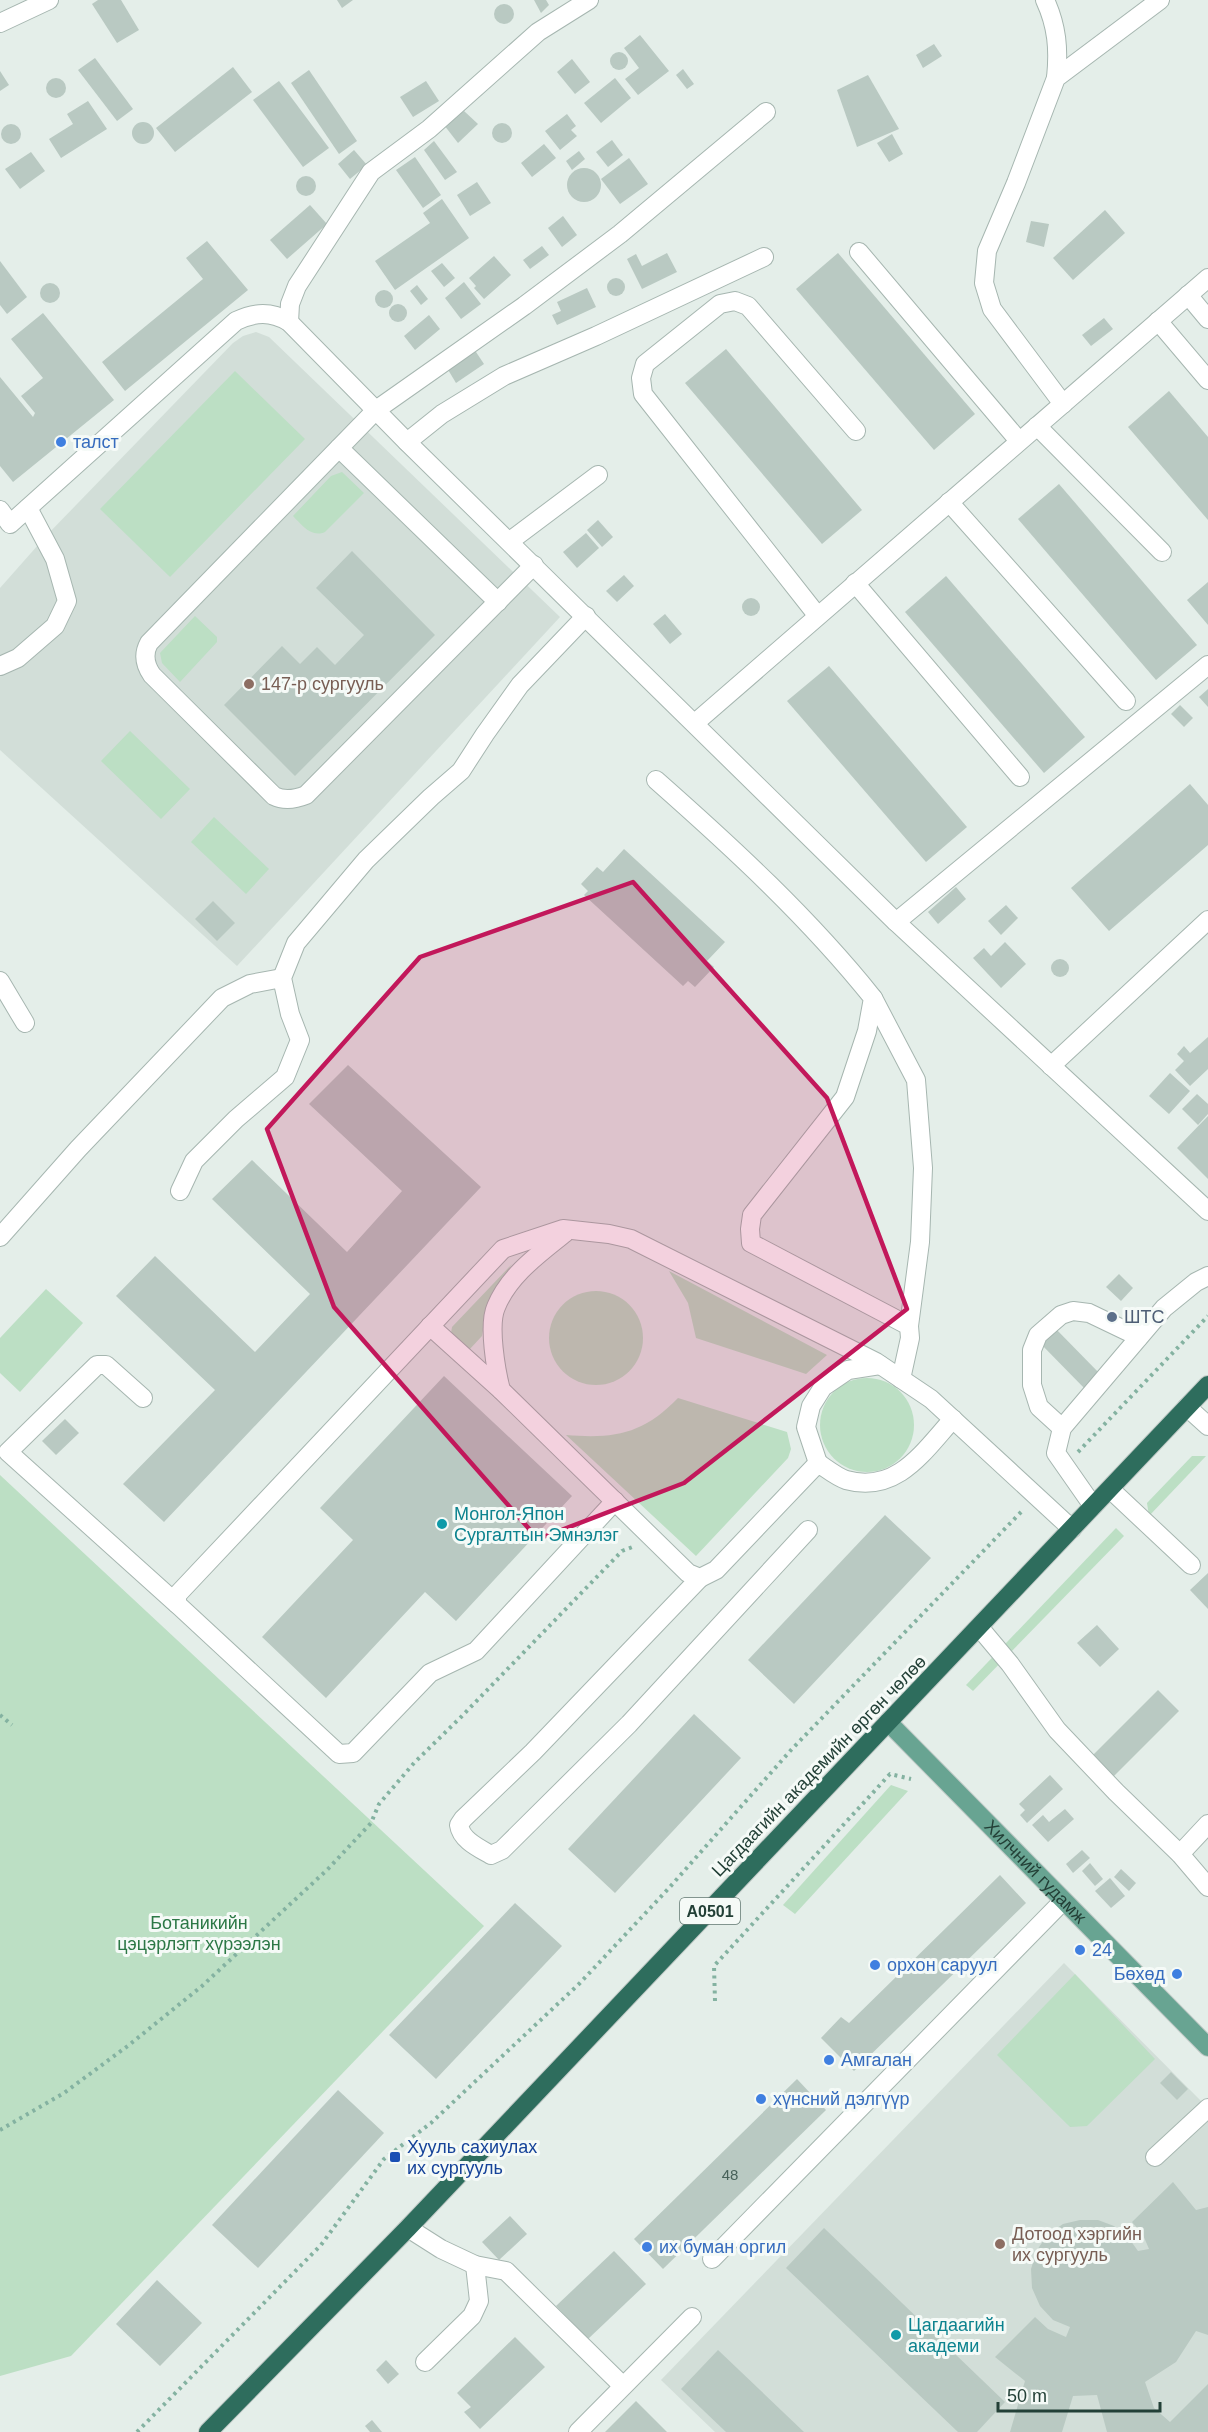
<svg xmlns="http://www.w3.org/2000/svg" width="1208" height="2432" viewBox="0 0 1208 2432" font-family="Helvetica,sans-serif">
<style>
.built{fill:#d2ded8}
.green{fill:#bcdfc4}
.building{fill:#b9c9c2}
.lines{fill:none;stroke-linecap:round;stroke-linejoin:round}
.minor-casing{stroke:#a6b6b0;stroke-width:20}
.major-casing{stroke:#c1cac7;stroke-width:20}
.highway-casing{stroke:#c1cac7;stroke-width:20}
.path{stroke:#84b2a1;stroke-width:4;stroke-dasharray:3 4.5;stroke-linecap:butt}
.minor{stroke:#fff;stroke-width:18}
.major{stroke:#68a492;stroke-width:18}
.highway{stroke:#2e6d5d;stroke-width:18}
.marked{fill:#c2185b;fill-opacity:0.2;stroke:#c2185b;stroke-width:4.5;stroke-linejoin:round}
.shop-dot{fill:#3f7fe0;stroke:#f5faf7;stroke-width:2}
.education-dot{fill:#8d6e63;stroke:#f5faf7;stroke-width:2}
.service-dot{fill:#5c6f8a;stroke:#f5faf7;stroke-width:2}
.culture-dot{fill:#0f9aa8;stroke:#f5faf7;stroke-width:2}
.transit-dot{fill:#1a4fb4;stroke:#f5faf7;stroke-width:2}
.labels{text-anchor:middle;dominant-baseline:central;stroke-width:6;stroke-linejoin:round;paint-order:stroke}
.number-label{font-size:15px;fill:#48625a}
.shield{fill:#f5faf7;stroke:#627871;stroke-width:1.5}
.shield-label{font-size:16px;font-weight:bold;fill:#234037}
.shop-label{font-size:18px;fill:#366cbe;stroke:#f5faf7;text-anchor:start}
.education-label{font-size:18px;fill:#785e54;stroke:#f5faf7;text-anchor:start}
.service-label{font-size:18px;fill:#4e5e75;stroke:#f5faf7;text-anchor:start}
.culture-label{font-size:18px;fill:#0d838f;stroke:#f5faf7;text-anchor:start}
.street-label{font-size:18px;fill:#234037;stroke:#f5faf7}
.park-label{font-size:18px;fill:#2c7846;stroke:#f5faf7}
.transit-label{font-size:18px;fill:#164399;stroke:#f5faf7;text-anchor:start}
</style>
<rect width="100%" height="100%" fill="#e4eee9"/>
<!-- built -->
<g class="built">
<path d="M256 332 269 337 560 617 237 966 0 750V588L46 536 233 343 243 336Z"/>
<path d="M1064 1963 1208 2108V2432H715L661 2380Z"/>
</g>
<!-- green -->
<g class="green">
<path d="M235 371 305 439 170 577 100 509Z"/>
<path d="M342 472 364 493 325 532C311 538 302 525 293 516L331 476Z"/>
<path d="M195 616 217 637V642L180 682 162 663 160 653Z"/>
<path d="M130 731 190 789 161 819 101 761Z"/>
<path d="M214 817 269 869 246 894 191 842Z"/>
<path d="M512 1264 488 1303 482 1336 469 1350 451 1333 452 1327Z"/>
<path d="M669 1271 827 1355 806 1374 696 1338 688 1303Z"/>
<path d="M46 1289 83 1323 20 1392 0 1373V1338Z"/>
<circle cx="596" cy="1338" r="47"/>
<circle cx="867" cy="1425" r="47"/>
<path d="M678 1398 787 1432 791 1449 788 1458 696 1556 566 1435C615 1439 643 1434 678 1398Z"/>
<path d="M1192 1456H1206L1149 1516 1147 1503Z"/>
<path d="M0 1475 484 1926 71 2356 0 2376Z"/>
<path d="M1116 1528 1124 1536 973 1691 966 1685Z"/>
<path d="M891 1785 908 1791 795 1914 783 1905Z"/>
<path d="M1075 1974 1155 2059 1087 2126 1070 2127 997 2055Z"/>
</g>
<!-- building -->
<g class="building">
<path d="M98 0H121L139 30 117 43 92 4Z"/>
<path d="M337 0H353L342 8Z"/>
<path d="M534 0H546L549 5 541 13Z"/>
<circle cx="504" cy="14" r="10"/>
<path d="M640 35 669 71 638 95 625 79 639 68 624 48Z"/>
<path d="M934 44 942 56 923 68 916 55Z"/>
<circle cx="619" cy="61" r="9"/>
<path d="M95 58 133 109 117 121 78 70Z"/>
<path d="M572 59 590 82 575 94 557 72Z"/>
<path d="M233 67 252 92 175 152 156 128Z"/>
<path d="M683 69 694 84 687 89 676 75Z"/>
<path d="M309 70 357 141 339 154 291 83Z"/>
<path d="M0 71 9 85 0 91Z"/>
<path d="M868 75 899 129 857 147 837 90Z"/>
<circle cx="56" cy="88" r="10"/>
<path d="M615 78 631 98 601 123 584 103Z"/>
<path d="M279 81 329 148 303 167 253 100Z"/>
<path d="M426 81 439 101 413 117 400 97Z"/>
<path d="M88 101 107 129 61 158 49 139 73 124 67 114Z"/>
<path d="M464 111 478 124 458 143 444 125Z"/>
<path d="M567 114 576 126 571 130 577 136 560 150 545 131Z"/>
<circle cx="143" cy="133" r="11"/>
<circle cx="502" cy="133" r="10"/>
<circle cx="11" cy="134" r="10"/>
<path d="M892 134 903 154 889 162 877 143Z"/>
<path d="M612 140 623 155 608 167 596 152Z"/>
<path d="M434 141 457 172 445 180 424 150Z"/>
<path d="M544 144 556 158 532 177 521 163Z"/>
<path d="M354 150 367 165 350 179 338 164Z"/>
<path d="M579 151 585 159 572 170 566 161Z"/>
<path d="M31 152 45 171 20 189 5 169Z"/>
<path d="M415 157 441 195 423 208 396 170Z"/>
<path d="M629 158 648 184 620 204 601 179Z"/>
<circle cx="584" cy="185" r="17"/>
<circle cx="306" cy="186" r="10"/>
<path d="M477 182 491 203 470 216 457 195Z"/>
<path d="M442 199 469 238 395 290 375 261 430 223 423 213Z"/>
<path d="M310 205 327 224 287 259 270 240Z"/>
<path d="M1105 210 1125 233 1073 280 1053 258Z"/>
<path d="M563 216 577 235 562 247 548 228Z"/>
<path d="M1031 221 1049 224 1044 247 1026 242Z"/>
<path d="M207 241 248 290 125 391 102 362 203 279 186 258Z"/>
<path d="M542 246 549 255 530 269 523 260Z"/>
<path d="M667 253 677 272 642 289 627 259 636 254 642 266Z"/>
<path d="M838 253 975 414 934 450 796 289Z"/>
<path d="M494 256 511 275 484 299 474 288 476 286 469 278Z"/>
<path d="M0 261 27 297 7 314 0 305Z"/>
<path d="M442 263 455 278 444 287 431 271Z"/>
<circle cx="616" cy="287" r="9"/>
<path d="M464 282 481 304 461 319 445 298Z"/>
<circle cx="50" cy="293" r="10"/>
<path d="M417 285 428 299 421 305 410 291Z"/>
<path d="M587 288 596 307 557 325 552 315 561 311 557 302Z"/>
<circle cx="384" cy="299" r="9"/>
<circle cx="398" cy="313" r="9"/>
<path d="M43 313 114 400 13 482 0 466V377L33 417 35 413 21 396 43 378 11 339Z"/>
<path d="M429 315 440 329 415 350 404 336Z"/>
<path d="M1104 318 1113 329 1091 346 1082 335Z"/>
<path d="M474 349 484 364 456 383 447 368Z"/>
<path d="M726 349 862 510 822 544 685 383Z"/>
<path d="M1169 391 1208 437V520L1128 427Z"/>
<path d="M1059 484 1197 645 1156 680 1018 519Z"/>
<path d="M598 520 613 537 602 547 587 530Z"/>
<path d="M586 533 599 548 577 568 563 552Z"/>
<path d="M352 551 435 635 295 776 224 705 282 646 300 664 317 647 335 665 364 635 316 588Z"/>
<path d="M624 575 634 586 617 602 606 591Z"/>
<path d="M946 576 1085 737 1044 773 905 612Z"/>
<path d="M1208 582V625L1187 600Z"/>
<circle cx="751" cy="607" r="9"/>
<path d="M665 614 682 634 670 644 653 624Z"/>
<path d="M829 666 967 827 926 862 787 701Z"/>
<path d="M1208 689V707L1199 697Z"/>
<path d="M1180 705 1193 718 1184 727 1171 714Z"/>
<path d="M1190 784 1208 805V845L1109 931 1071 888Z"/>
<path d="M624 849 725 942 707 961 714 967 695 987 688 981 683 986 584 895 588 891 581 884 597 867 603 872Z"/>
<path d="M956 887 966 899 938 924 928 912Z"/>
<path d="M213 901 235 923 217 941 195 919Z"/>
<path d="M1006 905 1018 918 1001 935 988 921Z"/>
<path d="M1005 942 1026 964 1001 988 973 958 984 948 991 956Z"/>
<circle cx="1060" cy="968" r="9"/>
<path d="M1208 1037V1069L1190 1086 1175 1070 1184 1061 1177 1054 1184 1046 1190 1053Z"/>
<path d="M348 1065 481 1187 164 1522 123 1484 215 1390 116 1296 155 1256 255 1352 310 1294 212 1199 252 1160 347 1252 402 1191 309 1104Z"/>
<path d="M1170 1073 1190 1091 1169 1114 1149 1096Z"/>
<path d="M1197 1094 1208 1104V1114L1198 1125 1182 1109Z"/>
<path d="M1208 1116V1179L1177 1148Z"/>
<path d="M1119 1274 1133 1288 1121 1301 1106 1287Z"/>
<path d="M1053 1326 1102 1376 1087 1391 1038 1341Z"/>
<path d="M444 1376 572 1496 456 1621 425 1592 326 1698 262 1637 353 1540 320 1508Z"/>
<path d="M65 1419 79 1433 56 1455 42 1441Z"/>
<path d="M885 1515 931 1558 794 1704 748 1660Z"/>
<path d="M1208 1573V1609L1190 1590Z"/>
<path d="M1097 1625 1119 1649 1100 1667 1077 1643Z"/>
<path d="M1158 1690 1179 1711 1114 1776 1093 1755Z"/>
<path d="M694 1714 741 1758 615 1893 568 1849Z"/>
<path d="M1050 1775 1063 1789 1027 1823 1020 1815 1025 1810 1019 1804Z"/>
<path d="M1065 1809 1074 1819 1048 1842 1032 1825 1043 1815 1049 1822Z"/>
<path d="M1082 1850 1090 1858 1073 1873 1066 1864Z"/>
<path d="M1090 1863 1103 1879 1095 1886 1082 1871Z"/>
<path d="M1121 1869 1136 1883 1129 1891 1114 1877Z"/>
<path d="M1000 1875 1026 1903 854 2071 821 2038 841 2017 849 2023Z"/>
<path d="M1110 1878 1125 1896 1111 1908 1095 1891Z"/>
<path d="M515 1903 562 1946 436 2079 389 2035Z"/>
<path d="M1171 2072 1188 2089 1177 2100 1160 2083Z"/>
<path d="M797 2079 826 2110 663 2269 634 2239Z"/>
<path d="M338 2090 384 2133 258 2268 212 2225Z"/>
<path d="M1173 2182 1196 2210 1208 2207V2335L1196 2331 1176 2362 1145 2382 1154 2408 1170 2422 1208 2384V2432H1107L1097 2395 1073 2396 1062 2432H1010L1025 2381 995 2357 1035 2317 1048 2329 1066 2337 1070 2327 1053 2320 1040 2306 1032 2288 1031 2269 1037 2250 1048 2234 1063 2224 1080 2220H1098L1114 2226 1128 2237 1138 2251 1149 2249 1143 2235 1132 2222Z"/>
<path d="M510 2216 527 2234 499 2260 482 2242Z"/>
<path d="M824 2228 1005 2402 977 2432H958L786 2268Z"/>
<path d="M614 2251 646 2284 588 2339 556 2306Z"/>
<path d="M157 2280 202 2323 160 2366 116 2324Z"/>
<path d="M515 2337 545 2367 480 2429 464 2412 471 2407 457 2393Z"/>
<path d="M718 2350 804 2432H726L681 2389Z"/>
<path d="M386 2360 399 2374 388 2384 376 2370Z"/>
<path d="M636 2401 667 2432H605Z"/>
<path d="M372 2420 382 2432H370L365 2426Z"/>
</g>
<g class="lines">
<defs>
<g id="minor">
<path d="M1045 0C1057 26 1059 49 1056 78"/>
<path d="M0 23 49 0"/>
<path d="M859 252 1019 441"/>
<path d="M1188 295 1208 319"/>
<path d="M1158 321 1208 380"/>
<path d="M289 322 290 304 297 286 371 172 429 129 538 32 589 0"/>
<path d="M1063 404 992 309 984 283 987 251 1016 183 1056 78 1160 0"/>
<path d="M1037 426 1162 552"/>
<path d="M407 442 442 414 504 376 596 336 764 257"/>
<path d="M339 448 498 602"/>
<path d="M949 502 1126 701"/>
<path d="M0 510 10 524 236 321C255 312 271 311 289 322L407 442 896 922 1208 1211"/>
<path d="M510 541 598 475"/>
<path d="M534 565 306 795C296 799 284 801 274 796L152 675C145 665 143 654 149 643L376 410 524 306 620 234 766 112"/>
<path d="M855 583 1020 777"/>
<path d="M817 615 643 394 641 378 645 364 720 304 735 301 748 306 856 431"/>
<path d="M0 666 18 658 55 626 67 601 55 559 28 508"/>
<path d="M695 723 1208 278"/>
<path d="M656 780C733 848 809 918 873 998L867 1031 845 1097 752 1215 750 1229 751 1243 909 1326 910 1338 901 1379"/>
<path d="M896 922 1208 665"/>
<path d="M0 981 25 1023"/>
<path d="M873 998 916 1080 923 1168 920 1242 909 1326"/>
<path d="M1051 1066 1208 920"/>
<path d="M180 1191 194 1161 236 1119 285 1077 300 1040 290 1014 282 978 296 943 366 860 431 797 461 771 485 734 520 685 586 616"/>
<path d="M565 1233C539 1254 509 1275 496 1307 488 1325 496 1371 501 1390L688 1573 700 1578 716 1570 818 1463C827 1469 837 1477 846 1480 897 1494 923 1452 953 1419"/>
<path d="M0 1237 78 1149 222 998 250 984 282 978"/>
<path d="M430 1326 501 1390"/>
<path d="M143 1398 106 1365H97L8 1452 177 1604"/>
<path d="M1187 1407 1208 1426"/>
<path d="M1062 1428 1039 1407 1032 1385V1350L1038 1335 1061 1315 1073 1311 1089 1313 1139 1337"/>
<path d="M818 1463 806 1427 811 1406 823 1387 848 1370 880 1365"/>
<path d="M1110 1489 1191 1565"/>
<path d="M615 1501 476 1651 430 1673 353 1753 339 1754 177 1604V1595L503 1249 563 1229 609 1234 631 1239 876 1362 931 1399 1072 1529"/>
<path d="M1093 1506 1056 1453 1062 1428 1164 1308 1196 1282 1208 1276"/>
<path d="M700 1578 533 1752 463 1819 459 1825C461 1840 479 1848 491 1855L502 1850 629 1724 808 1530"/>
<path d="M979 1627 1010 1664 1057 1730 1116 1792 1180 1854 1208 1887"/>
<path d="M1180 1854 1208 1824"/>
<path d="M1155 2157 1208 2108"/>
<path d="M408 2228 441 2249 475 2265 506 2271 623 2386"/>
<path d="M712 2259 1063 1901"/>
<path d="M425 2362 472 2316 479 2301 475 2265"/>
<path d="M578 2432 692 2317"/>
</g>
<g id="major">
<path id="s1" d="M888 1722 1208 2047"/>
</g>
<path id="highway" d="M208 2432 408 2228 1208 1385"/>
</defs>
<!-- minor casing -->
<use href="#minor" class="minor-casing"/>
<!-- major casing -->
<use href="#major" class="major-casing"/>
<!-- highway casing -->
<use href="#highway" class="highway-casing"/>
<!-- path -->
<g class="path">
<path d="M1078 1452 1208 1316"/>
<path d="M0 1715 12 1725"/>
<path d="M715 2001 714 1966 890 1774 911 1779"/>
<path d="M0 2130 64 2093 129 2045 202 1986 328 1869 371 1823 379 1804 414 1763 461 1717 622 1551 635 1546"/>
<path d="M137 2432 321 2245 384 2159 431 2123 580 1983 669 1888 791 1750 1023 1510"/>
</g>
<!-- minor -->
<use href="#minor" class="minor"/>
<!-- major -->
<use href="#major" class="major"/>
<!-- highway -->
<use href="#highway" class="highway"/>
</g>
<!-- marked area -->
<path class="marked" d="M633 882 827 1098 907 1309 684 1483 538 1539 334 1307 267 1129 420 957Z"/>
<!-- markers -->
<g class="shop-dot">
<circle cx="61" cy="442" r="6"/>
<circle cx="1080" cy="1950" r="6"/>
<circle cx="875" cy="1965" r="6"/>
<circle cx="1177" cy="1974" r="6"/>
<circle cx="829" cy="2060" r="6"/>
<circle cx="761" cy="2099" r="6"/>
<circle cx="647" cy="2247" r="6"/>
</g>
<g class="education-dot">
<circle cx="249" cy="684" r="6"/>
<circle cx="1000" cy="2244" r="6"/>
</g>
<circle class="service-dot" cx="1112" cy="1317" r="6"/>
<g class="culture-dot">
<circle cx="442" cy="1524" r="6"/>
<circle cx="896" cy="2335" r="6"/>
</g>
<rect class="transit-dot" x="389" y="2151" width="12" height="12" rx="3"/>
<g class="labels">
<!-- number labels -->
<g class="number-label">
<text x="730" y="2174">48</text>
</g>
<!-- shield labels -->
<rect class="shield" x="680" y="1898" width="60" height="26" rx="4.5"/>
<g class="shield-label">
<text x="710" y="1911">A0501</text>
</g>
<!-- shop labels -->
<g class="shop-label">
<text x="73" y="442">талст</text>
<text x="1092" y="1950">24</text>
<text x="887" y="1965">орхон саруул</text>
<text x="1165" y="1974" text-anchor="end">Бөхөд</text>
<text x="841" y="2060">Амгалан</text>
<text x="773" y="2099">хүнсний дэлгүүр</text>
<text x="659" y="2247">их буман оргил</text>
</g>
<!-- education labels -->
<g class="education-label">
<text x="261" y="684">147-р сургууль</text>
<text x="1012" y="2234">Дотоод хэргийн<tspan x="1012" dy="21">их сургууль</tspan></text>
</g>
<!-- service labels -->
<g class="service-label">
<text x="1124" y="1317">ШТС</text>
</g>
<!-- culture labels -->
<g class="culture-label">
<text x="454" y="1514">Монгол-Япон<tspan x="454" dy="21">Сургалтын Эмнэлэг</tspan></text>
<text x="908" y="2325">Цагдаагийн<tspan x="908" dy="21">академи</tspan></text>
</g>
<!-- street labels -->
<g class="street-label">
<text transform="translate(819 1766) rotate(-46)">Цагдаагийн академийн өргөн чөлөө</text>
<text stroke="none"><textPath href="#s1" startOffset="210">Хилчний гудамж</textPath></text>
</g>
<!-- park labels -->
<g class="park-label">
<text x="199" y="1923">Ботаникийн<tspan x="199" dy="21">цэцэрлэгт хүрээлэн</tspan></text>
</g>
<!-- transit labels -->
<g class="transit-label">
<text x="407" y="2147">Хууль сахиулах<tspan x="407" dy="21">их сургууль</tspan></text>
</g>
</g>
<!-- scale -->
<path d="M998 2402v9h162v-9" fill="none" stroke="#234037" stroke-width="3"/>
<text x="1007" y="2402" font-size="18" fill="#234037" stroke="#f5faf7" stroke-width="4.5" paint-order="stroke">50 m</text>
</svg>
